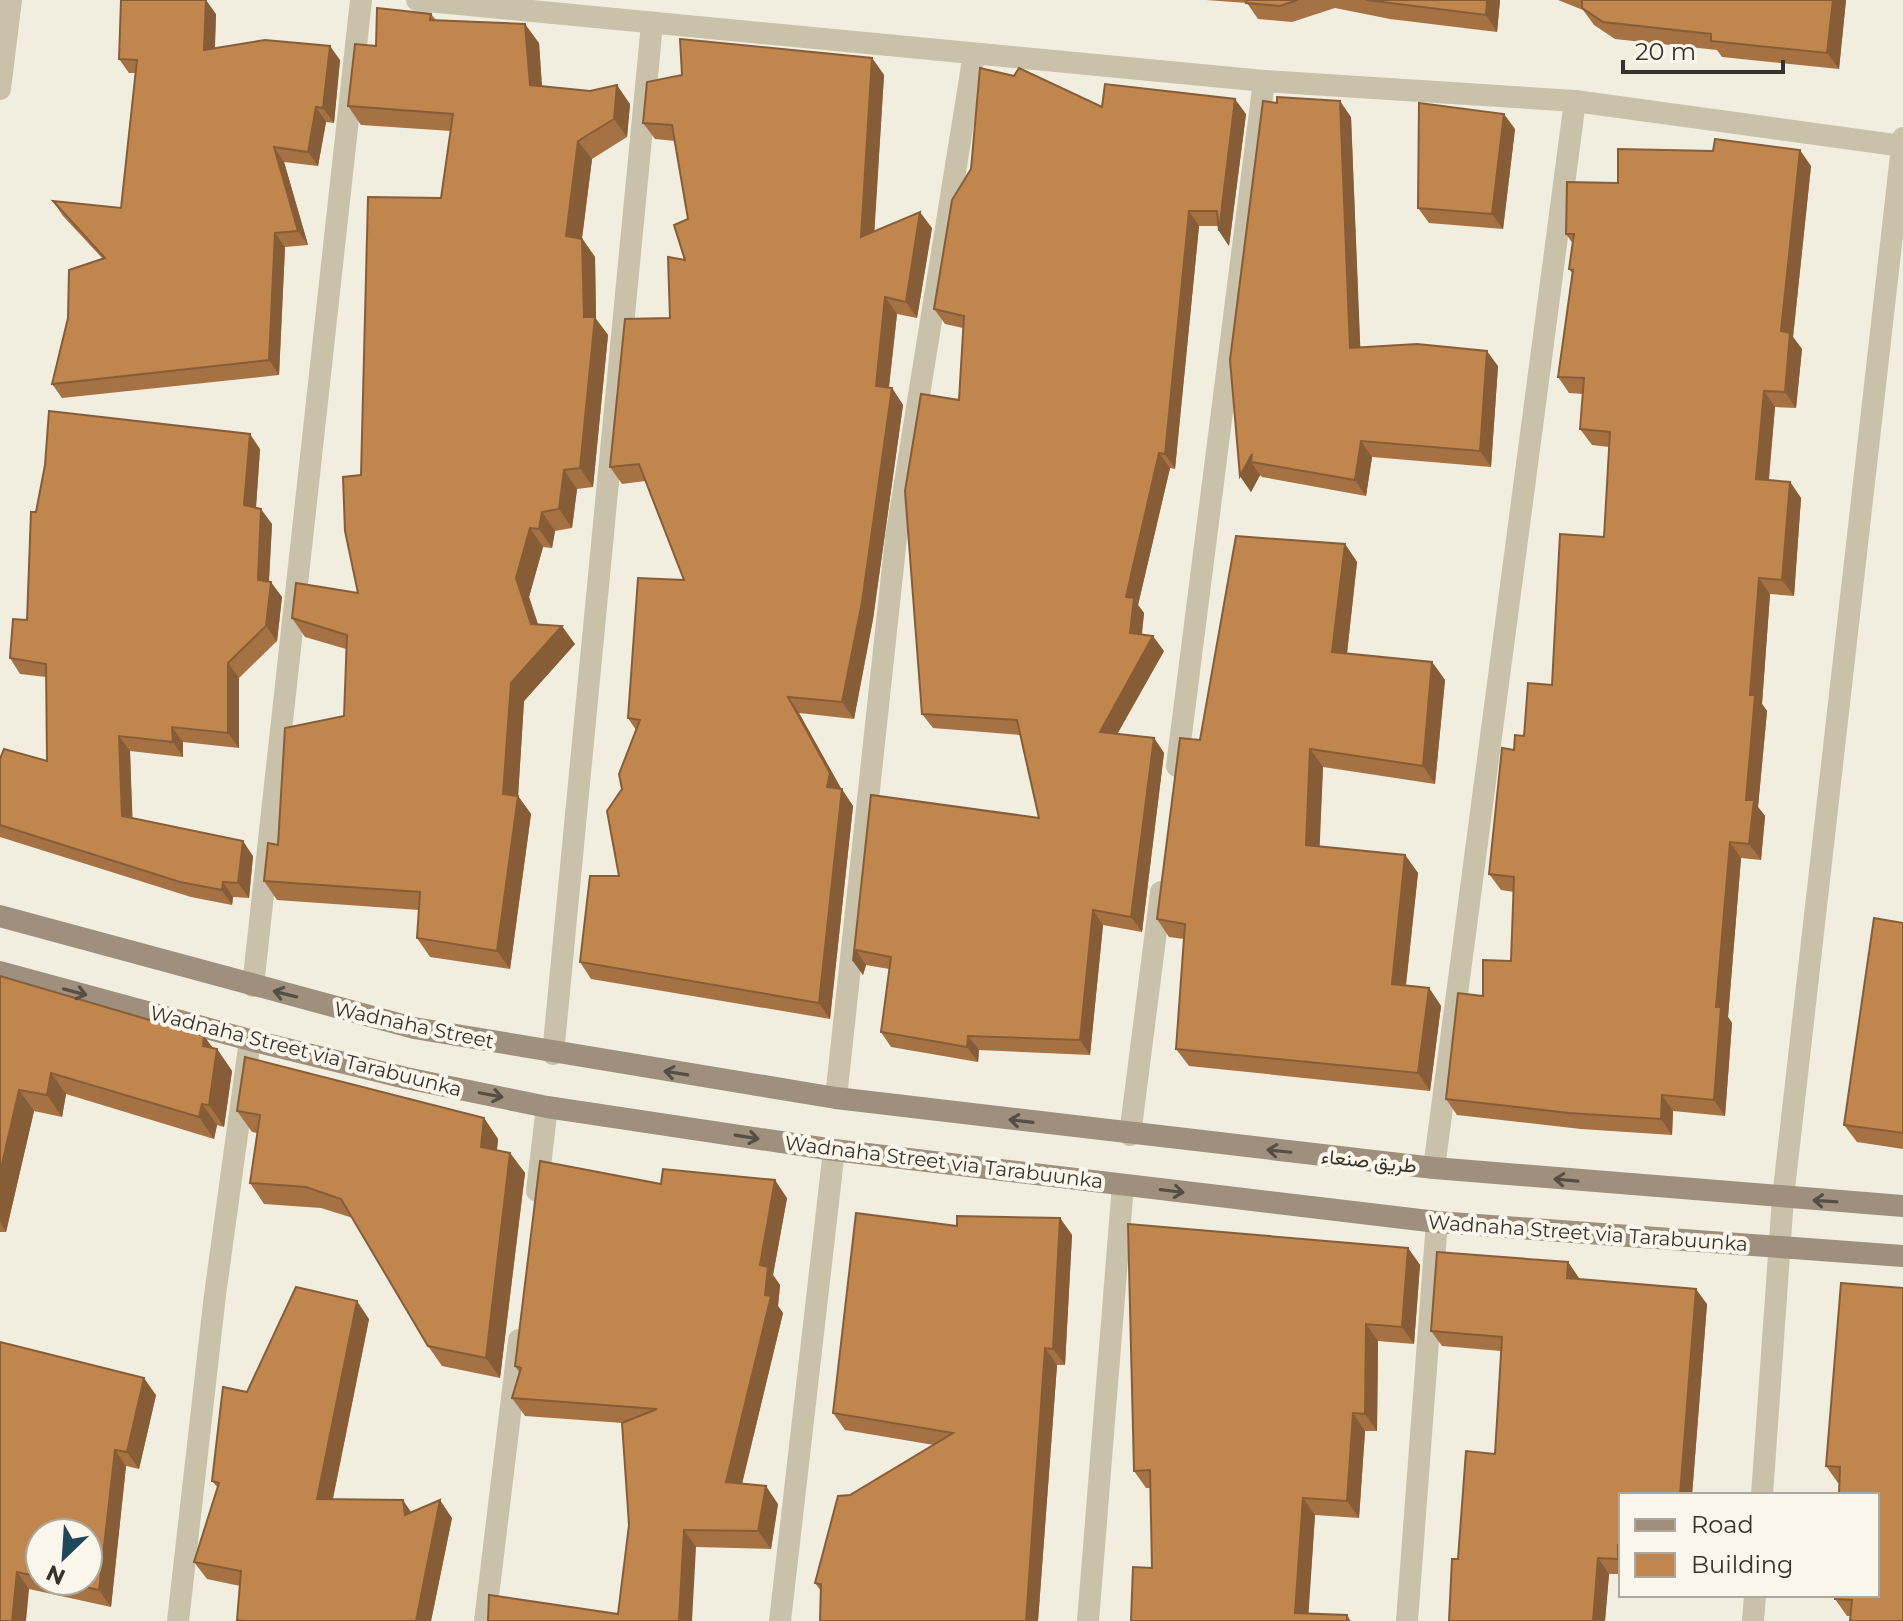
<svg xmlns="http://www.w3.org/2000/svg" width="1903" height="1621" viewBox="0 0 1903 1621" font-family="Montserrat,Vazirmatn,sans-serif">
<style>
.lines{fill:none;stroke-linecap:round;stroke-linejoin:round}
.minor{stroke:#cac1ab;stroke-width:22}
.secondary{stroke:#9e907d;stroke-width:22}
.wall{fill:#a67243;fill-rule:evenodd}
.shaded-wall{fill:#875d37}
.building{fill:#c1854e;stroke:#875d37;stroke-width:2}
.oneway{stroke:#574e43}
.labels{text-anchor:middle;dominant-baseline:central;stroke-width:8;stroke-linejoin:round;paint-order:stroke}
.street-label{font-size:20px;fill:#38322a;stroke:#faf6ec}
</style>
<rect width="100%" height="100%" fill="#f2eedf"/>
<g class="lines">
<!-- minor -->
<g class="minor">
<path d="M417 0 1264 81 1575 101 1903 146"/>
<path d="M0 89 11 0"/>
<path d="M1177 766 1264 81"/>
<path d="M253 986 361 0"/>
<path d="M553 1054 652 24"/>
<path d="M836 1098 896 538 974 54"/>
<path d="M1130 1135 1161 892"/>
<path d="M1434 1168 1575 101"/>
<path d="M537 1191 547 1107"/>
<path d="M1762 1495 1783 1198 1903 138"/>
<path d="M178 1621 215 1295 250 1040"/>
<path d="M485 1621 519 1340"/>
<path d="M780 1621 834 1150"/>
<path d="M1088 1621 1123 1185"/>
<path d="M1407 1621 1437 1222"/>
<path d="M1753 1621 1755 1595"/>
</g>
<!-- secondary -->
<g class="secondary">
<path d="M0 916 414 1028 836 1098 1434 1168 1903 1206"/>
<path d="M0 972 250 1040 406 1078 547 1107 834 1150 1437 1222 1903 1256"/>
</g>
</g>
<!-- wall -->
<g class="wall">
<path d="M1206 0H1500L1497 32 1390 19 1335 8 1292 22 1258 19 1247 3Z"/>
<path d="M1558 0H1846L1839 69 1722 57 1717 50 1615 39 1594 25 1583 10Z"/>
<path d="M216 14 215 48 340 60 334 123 326 122 318 166 284 162 308 245 285 247 279 375 62 398 52 384 103 259 63 216 53 201 121 208 135 73H129L119 59Z"/>
<path d="M431 14 436 20 539 43 542 86 630 104 627 137 592 159 582 238 595 257 596 319 608 335 593 487 577 489 572 528 555 531 552 548 543 547 529 597 538 624 575 644 524 701 518 796 531 814 510 969 430 957 417 938 419 910 277 900 264 881 278 845 344 716 346 649 305 637 292 618 358 593 361 475 441 198 451 131 361 125 348 106 376 46Z"/>
<path d="M872 58 884 75 874 232 932 228 917 318 897 314 889 388H892L903 405 873 619 854 719 799 713 841 789 853 806 830 1019 591 979 580 962 619 876 622 789 636 730 628 718 684 580 645 481 622 484 610 467 670 318 685 260 688 219 675 141 655 139 643 123Z"/>
<path d="M1277 103 1351 117 1360 348 1498 366 1491 467 1372 457 1366 496 1262 477 1260 475 1251 492 1240 476Z"/>
<path d="M1102 107 1246 114 1229 246 1219 231 1218 226H1199L1175 469 1170 468 1138 605 1144 613 1142 635 1164 651 1117 734 1154 738 1164 753 1142 932 1103 925 1090 1055 979 1050 978 1062 891 1047 881 1032 889 969 866 965 863 975 853 961 871 795 1039 818 1020 735 933 728 922 714 959 400 963 328 945 324 934 309Z"/>
<path d="M1515 129 1503 229 1429 223 1418 208Z"/>
<path d="M1811 166 1793 337 1802 349 1796 408 1775 407 1769 480 1790 482 1801 498 1794 596 1770 594 1762 704 1767 711 1758 807 1765 816 1761 860 1741 858 1728 1017 1732 1023 1725 1116 1673 1111 1672 1135 1581 1129 1457 1115 1446 1099 1483 996 1511 961 1514 892 1501 890 1489 874 1514 750 1524 736 1552 685 1604 537 1609 447 1592 445 1580 429 1583 394 1569 393 1558 377 1572 273 1569 269 1573 244 1566 234 1618 183Z"/>
<path d="M260 449 256 508 272 524 269 582 282 597 277 641 239 678V748L183 742V757L130 751 132 818 253 856 249 898 233 897 232 905 191 897 0 837V759L47 761 46 677 20 674 10 658 27 620 36 512Z"/>
<path d="M1345 544 1357 562 1347 654 1432 662 1445 680 1435 784 1323 767 1319 846 1405 855 1418 873 1406 985 1429 988 1441 1006 1430 1091 1189 1066 1176 1049 1184 939 1169 937 1157 919 1200 740Z"/>
<path d="M1903 923V1149L1857 1142 1844 1125Z"/>
<path d="M0 976 204 1036 213 1048 217 1049 232 1071 224 1127 217 1125 214 1139 66 1094 62 1117 34 1111 6 1232H0Z"/>
<path d="M237 1111 484 1118 498 1139 497 1150 510 1153 525 1173 500 1378 442 1366 428 1346 353 1218 321 1208 264 1204 250 1183 257 1133 252 1132Z"/>
<path d="M661 1184 787 1198 773 1275 780 1285 778 1306 783 1313 742 1484 778 1504 771 1549 696 1547 618 1614 629 1525 623 1423 525 1416 512 1398 519 1372 515 1366Z"/>
<path d="M1060 1218 1072 1235 1065 1365H1057L1038 1621H820L821 1591 815 1583 850 1495 934 1445 845 1430 833 1413 957 1226Z"/>
<path d="M1408 1248 1420 1265 1414 1344 1378 1341 1377 1431H1365L1359 1518 1315 1515 1308 1614 1347 1615 1351 1621H1131L1152 1568 1151 1488H1146L1134 1471Z"/>
<path d="M1568 1262 1579 1279 1707 1304 1692 1495H1621V1574H1609L1605 1621H1449L1458 1559 1495 1454 1501 1351 1442 1346 1431 1331Z"/>
<path d="M1903 1288 1850 1616H1847L1835 1599 1840 1483H1838L1826 1466Z"/>
<path d="M369 1319 333 1499 411 1512 452 1518 431 1621H238L237 1620 240 1586 207 1579 194 1562 218 1488 212 1481Z"/>
<path d="M0 1342 156 1395 139 1469 126 1466 111 1607 29 1589 0 1621ZM40 1533 88 1581H40Z"/>
</g>
<!-- shaded-wall -->
<g class="shaded-wall">
<path d="M206 0 216 14 214 64 204 50Z"/>
<path d="M1487 0H1500L1497 32 1486 15Z"/>
<path d="M1833 0H1846L1839 69 1827 53Z"/>
<path d="M525 24 539 43 543 103 530 85Z"/>
<path d="M330 46 340 60 334 123 323 108Z"/>
<path d="M872 58 884 75 873 254 861 237Z"/>
<path d="M617 85 630 104 627 137 614 119Z"/>
<path d="M1235 99 1246 114 1229 246 1219 231Z"/>
<path d="M1340 101 1351 117 1361 364 1350 348Z"/>
<path d="M316 107 326 122 318 166 308 152Z"/>
<path d="M1504 114 1515 129 1503 229 1492 214Z"/>
<path d="M578 141 592 159 580 254 566 236Z"/>
<path d="M274 147 284 162 308 245 298 231Z"/>
<path d="M1800 150 1811 166 1793 337 1802 349 1796 408 1785 392 1781 331Z"/>
<path d="M1189 211 1199 226 1175 469 1165 454Z"/>
<path d="M920 212 932 228 917 318 906 302Z"/>
<path d="M275 233 285 247 279 375 269 360Z"/>
<path d="M582 239 595 257 596 319 608 335 593 487 580 468 584 317Z"/>
<path d="M885 297 897 314 887 402 876 386Z"/>
<path d="M1487 351 1498 366 1491 467 1480 451Z"/>
<path d="M892 388 903 405 873 619 854 719 842 702Z"/>
<path d="M1764 391 1775 407 1767 495 1756 479Z"/>
<path d="M250 434 260 449 255 520 244 505Z"/>
<path d="M1361 441 1372 457 1366 496 1355 480Z"/>
<path d="M1159 453 1170 468 1138 605 1144 613 1140 648 1130 633 1126 597Z"/>
<path d="M1252 454 1251 462 1260 475 1251 492 1240 476Z"/>
<path d="M564 470 577 489 572 528 559 509Z"/>
<path d="M1790 482 1801 498 1794 596 1782 580Z"/>
<path d="M261 509 272 524 268 595 258 580Z"/>
<path d="M542 512 555 531 552 548 539 529Z"/>
<path d="M530 528 543 547 529 597 544 643 531 624 516 578Z"/>
<path d="M1345 544 1357 562 1345 670 1332 652Z"/>
<path d="M1759 578 1770 594 1762 704 1767 711 1758 807 1765 816 1761 860 1749 844 1746 800 1750 695Z"/>
<path d="M271 582 282 597 277 641 266 626Z"/>
<path d="M562 626 575 644 524 701 518 797V796L531 814 510 969 497 951 503 794 511 683Z"/>
<path d="M1153 636 1164 651 1110 747 1100 732Z"/>
<path d="M1432 662 1445 680 1435 784 1423 766Z"/>
<path d="M228 663 239 678V748L228 733Z"/>
<path d="M788 697 799 713 842 790 827 787Z"/>
<path d="M172 727 183 742V757L173 742Z"/>
<path d="M119 736 130 751 133 832 122 816Z"/>
<path d="M1154 738 1164 753 1142 932 1131 917Z"/>
<path d="M1310 749 1323 767 1319 863 1306 845Z"/>
<path d="M842 789 853 806 830 1019 819 1003Z"/>
<path d="M243 841 253 856 249 898 238 883Z"/>
<path d="M1730 842 1741 858 1728 1017 1732 1023 1725 1116 1714 1100 1716 1007Z"/>
<path d="M1405 855 1418 873 1404 1002 1392 984Z"/>
<path d="M223 882 233 897 232 905 222 890Z"/>
<path d="M1093 910 1103 925 1090 1055 1080 1040Z"/>
<path d="M856 950 866 965 863 975 853 961Z"/>
<path d="M1429 988 1441 1006 1430 1091 1418 1073Z"/>
<path d="M204 1036 216 1053 217 1049 232 1071 224 1127 209 1105 203 1046Z"/>
<path d="M968 1036 979 1050 978 1062 967 1047Z"/>
<path d="M51 1073 66 1094 62 1117 47 1095Z"/>
<path d="M19 1090 34 1111 6 1232 0 1222V1173Z"/>
<path d="M1662 1095 1673 1111 1672 1135 1661 1119Z"/>
<path d="M202 1104 217 1125 214 1139 199 1117Z"/>
<path d="M484 1118 498 1139 495 1168 481 1147Z"/>
<path d="M510 1153 525 1173 500 1378 486 1358Z"/>
<path d="M775 1180 787 1198 773 1275 780 1285 778 1306 783 1313 738 1500 726 1482 760 1265Z"/>
<path d="M1060 1218 1072 1235 1065 1365 1053 1349Z"/>
<path d="M1408 1248 1420 1265 1414 1344 1402 1327Z"/>
<path d="M1568 1262 1579 1278 1578 1293 1567 1278Z"/>
<path d="M1696 1289 1707 1304 1692 1495H1680Z"/>
<path d="M357 1301 369 1319 329 1517 317 1499Z"/>
<path d="M1366 1324 1378 1341 1377 1431 1365 1414Z"/>
<path d="M1045 1348 1057 1365 1038 1621H1026Z"/>
<path d="M144 1378 156 1395 139 1469 127 1452Z"/>
<path d="M1353 1413 1365 1431 1359 1518 1347 1501Z"/>
<path d="M115 1450 126 1466 111 1607 99 1590Z"/>
<path d="M766 1486 778 1504 771 1549 758 1531Z"/>
<path d="M1303 1498 1315 1515 1308 1621 1295 1613Z"/>
<path d="M403 1500 415 1518 405 1515Z"/>
<path d="M440 1500 452 1518 431 1621H416Z"/>
<path d="M684 1530 696 1547 692 1621H679Z"/>
<path d="M1618 1545 1621 1548V1563L1618 1559Z"/>
<path d="M1598 1558 1609 1574 1605 1621H1593Z"/>
<path d="M17 1572 29 1589 26 1621H12Z"/>
</g>
<!-- building -->
<g class="building">
<path d="M121 0H206L204 50 265 40 330 46 323 108 316 107 308 152 274 147 298 231 275 233 269 360 52 384 68 318 69 270 105 258 53 201 121 208 137 60 119 59Z"/>
<path d="M1247 0H1298L1280 6 1246 3Z"/>
<path d="M1366 0H1487L1486 15Z"/>
<path d="M1582 0H1833L1827 53 1711 41V34L1603 22 1582 8Z"/>
<path d="M377 8 431 14 430 20 525 24 530 85 590 91 617 85 614 119 578 141 566 236 582 239 584 317H595L580 468 564 470 559 509 542 512 539 529 530 528 516 578 531 624 562 626 511 683 503 794 518 796 497 951 417 938 420 892 264 881 268 843 278 845 285 728 344 716 347 635 292 618 296 583 358 593 345 531 343 477 361 475 368 197 441 198 453 114 348 106 355 44 376 46Z"/>
<path d="M680 39 872 58 861 237 920 212 906 302 885 297 876 386 892 388 862 602 842 702 788 697 830 773 827 787 842 789 819 1003 580 962 590 876H619L607 811 622 789 619 774 640 720 628 718 638 578 684 580 639 464 610 467 625 319 670 318 668 257 685 260 674 225 688 219 672 125 643 123 647 82 682 75Z"/>
<path d="M980 68 1014 76 1019 68 1102 107 1105 84 1235 99 1219 231 1217 211H1189L1165 454 1159 453 1126 597 1134 598 1130 633 1153 636 1100 732 1154 738 1131 917 1093 910 1080 1040 968 1036 967 1047 881 1032 891 957 856 950 853 961 871 795 1039 818 1017 720 922 714 905 491 921 394 959 400 964 316 934 309 952 200 971 169Z"/>
<path d="M1277 97 1340 101 1350 348 1417 344 1487 351 1480 451 1361 441 1355 480 1251 462 1252 454 1240 476 1230 360 1263 101 1277 103Z"/>
<path d="M1419 103 1504 114 1492 214 1418 208Z"/>
<path d="M1715 139 1800 150 1781 331 1790 333 1785 392 1764 391 1756 479 1790 482 1782 580 1759 578 1750 695H1755L1746 800H1754L1749 844 1730 842 1716 1007H1721L1714 1100 1662 1095 1661 1119 1569 1113 1446 1099 1458 993 1483 996V960L1511 961 1514 877 1489 874 1502 748 1514 750 1515 735 1524 736 1528 683 1552 685 1560 534 1604 537 1610 432 1580 429 1584 378 1558 377 1573 270 1569 269 1574 234H1566L1567 182 1618 183V149L1713 151Z"/>
<path d="M49 411 250 434 244 505 261 509 258 580 271 582 266 626 228 663V733L172 727 173 742 119 736 122 816 243 841 238 883 223 882 222 890 180 882 0 825V759L4 749 47 761 46 664 10 658 13 619 27 620 31 512H36L45 465Z"/>
<path d="M1236 536 1345 544 1332 652 1432 662 1423 766 1310 749 1306 845 1405 855 1392 984 1429 988 1418 1073 1176 1049 1185 924 1157 919 1180 738 1200 740Z"/>
<path d="M1874 918 1903 923V1133L1844 1125Z"/>
<path d="M0 976 204 1036 203 1046 217 1049 209 1105 202 1104 199 1117 51 1073 47 1095 19 1090 0 1173Z"/>
<path d="M245 1057 484 1118 481 1147 510 1153 486 1358 428 1346 341 1199 306 1187 250 1183 260 1115 237 1111Z"/>
<path d="M540 1161 661 1184 663 1169 775 1180 760 1265 768 1267 765 1295 771 1296 726 1482 766 1486 758 1531 684 1530 679 1621H488L489 1595 618 1614 629 1525 622 1423 657 1409 512 1398 521 1368 515 1366Z"/>
<path d="M856 1213 957 1226V1216L1060 1218 1053 1349 1045 1348 1026 1621H820L821 1584 815 1583 838 1496 850 1495 953 1433 833 1413Z"/>
<path d="M1128 1224 1408 1248 1402 1327 1366 1324 1365 1414 1353 1413 1347 1501 1303 1498 1295 1613 1347 1615V1621H1131L1133 1567 1152 1568 1150 1470 1134 1471Z"/>
<path d="M1437 1252 1568 1262 1567 1278 1696 1289 1680 1495H1621V1545H1618V1559L1598 1558 1593 1621H1449L1452 1559H1458L1466 1451 1495 1454 1502 1337 1431 1331Z"/>
<path d="M1841 1283 1903 1288V1621H1850L1852 1600 1835 1599V1595H1877V1495H1839L1840 1467 1826 1466Z"/>
<path d="M296 1287 357 1301 317 1499 403 1500 405 1515 440 1500 416 1621H244L237 1620 241 1571 194 1562 219 1483 212 1481 223 1387 247 1392Z"/>
<path d="M0 1342 144 1378 127 1452 115 1450 99 1590 57 1581H88V1533H40V1577L17 1572 12 1621H0Z"/>
</g>
<!-- one-way arrows -->
<defs><path id="oneway-shaft" d="M-6 0H5M1.5-3L5.5 0L1.5 3" fill="none" stroke-width="1.6" stroke-linecap="round" stroke-linejoin="round" transform="scale(2)"/></defs>
<g class="oneway">
<use href="#oneway-shaft" transform="translate(75 992) rotate(15)"/>
<use href="#oneway-shaft" transform="translate(285 994) rotate(-166)"/>
<use href="#oneway-shaft" transform="translate(676 1073) rotate(-171)"/>
<use href="#oneway-shaft" transform="translate(491 1095) rotate(11)"/>
<use href="#oneway-shaft" transform="translate(1021 1121) rotate(-173)"/>
<use href="#oneway-shaft" transform="translate(747 1137) rotate(9)"/>
<use href="#oneway-shaft" transform="translate(1279 1151) rotate(-174)"/>
<use href="#oneway-shaft" transform="translate(1566 1180) rotate(-175)"/>
<use href="#oneway-shaft" transform="translate(1172 1191) rotate(7)"/>
<use href="#oneway-shaft" transform="translate(1825 1201) rotate(-176)"/>
</g>
<g class="labels">
<!-- street labels -->
<g class="street-label">
<text transform="translate(414 1025) rotate(12)">Wadnaha Street</text>
<text transform="translate(306 1051) rotate(14)">Wadnaha Street via Tarabuunka</text>
<text transform="translate(1369 1161) rotate(6)">طريق صنعاء</text>
<text transform="translate(944 1162) rotate(7)">Wadnaha Street via Tarabuunka</text>
<text transform="translate(1588 1233) rotate(4)">Wadnaha Street via Tarabuunka</text>
</g>
</g>
<!-- legend -->
<rect x="1619" y="1493" width="260" height="104" fill="#faf6ec" stroke="#aca89e" stroke-width="2"/>
<rect x="1635" y="1519" width="40" height="12" fill="#9e907d" stroke="#aca89e" stroke-width="2"/>
<text x="1691" y="1533" font-size="24" fill="#38322a">Road</text>
<rect x="1635" y="1553" width="40" height="24" fill="#c1854e" stroke="#aca89e" stroke-width="2"/>
<text x="1691" y="1573" font-size="24" fill="#38322a">Building</text>
<!-- north arrow -->
<g transform="translate(64 1557) rotate(205)"><circle r="38" fill="#faf6ec" stroke="#aca89e" stroke-width="2"/>
<path d="M0-6L14 30L0 20L-14 30Z" fill="#214858"/>
<text y="-12" font-size="22" font-weight="bold" text-anchor="middle" fill="#38322a">N</text>
</g>
<!-- scale -->
<path d="M1623 60v12h160v-12" fill="none" stroke="#38322a" stroke-width="4"/>
<text x="1635" y="60" font-size="24" fill="#38322a" stroke="#faf6ec" stroke-width="6" paint-order="stroke">20 m</text>
</svg>
